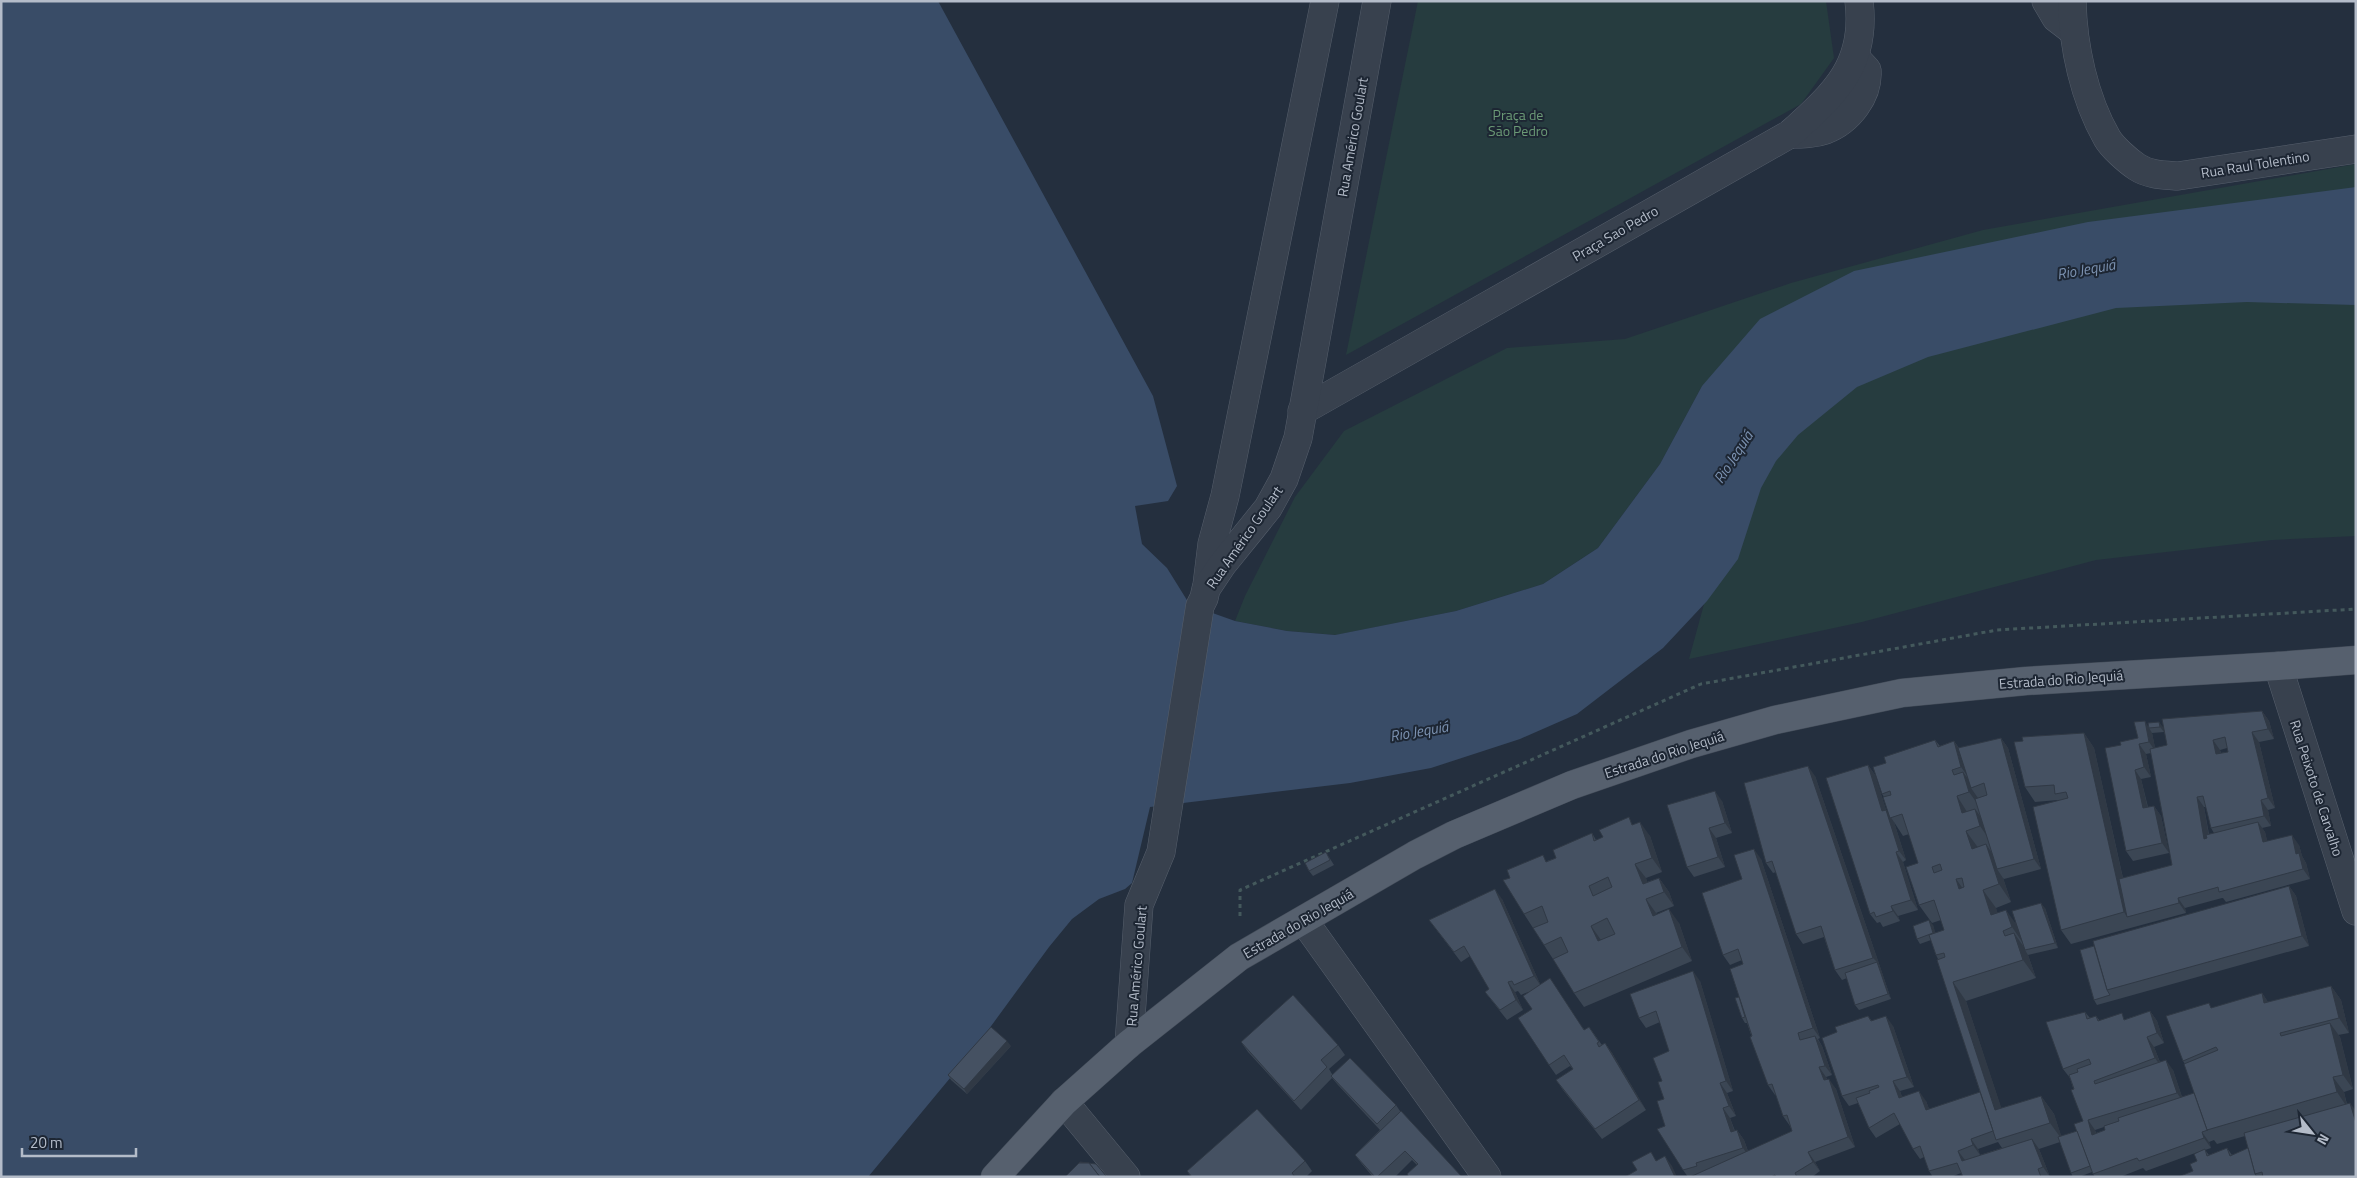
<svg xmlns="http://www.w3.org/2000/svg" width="2357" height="1178" viewBox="0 0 2357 1178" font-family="'Titillium Web',sans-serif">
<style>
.green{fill:#263c3f}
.water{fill:#394c67}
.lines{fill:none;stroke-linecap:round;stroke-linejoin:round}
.minor-casing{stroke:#565f6c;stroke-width:29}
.major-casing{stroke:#414a57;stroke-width:29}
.path{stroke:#44595c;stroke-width:3;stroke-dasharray:4 4;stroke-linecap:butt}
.minor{stroke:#38414e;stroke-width:28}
.major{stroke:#56606e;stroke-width:28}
.wall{fill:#3b4654;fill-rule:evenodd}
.shaded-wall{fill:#303945}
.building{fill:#455162;stroke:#303945;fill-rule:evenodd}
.labels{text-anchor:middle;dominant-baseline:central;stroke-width:4;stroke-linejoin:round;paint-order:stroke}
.park-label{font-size:14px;fill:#6b9a76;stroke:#1d2633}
.street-label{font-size:14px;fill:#b4bcc9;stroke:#1d2633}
.water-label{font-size:15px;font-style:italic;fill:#7c92b1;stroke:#1d2633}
</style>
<rect width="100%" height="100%" fill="#242f3e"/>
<!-- green -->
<g class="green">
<path d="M1418 1H1826L1834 58 1801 104 1346 355Z"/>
<path d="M2356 164V203L1702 386 1660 464 1598 548 1543 584 1456 611 1336 635 1287 631 1235 621 1245 596 1295 497 1344 431 1507 348 1625 339 1791 283 1983 230Z"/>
<path d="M2356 283V536L2272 540 2096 560 1862 622 1689 659 1718 553 1742 479 1845 369 2113 287Z"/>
</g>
<!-- water -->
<path class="water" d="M1 1H938L1153 396 1177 486 1168 501 1135 506 1142 544 1167 568 1190 605 1235 621 1287 631 1335 635 1456 611 1543 584 1598 548 1660 464 1702 386 1760 319 1854 271 2088 222 2356 187V305L2247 302 2116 308 1928 357 1857 387 1798 435 1776 461 1761 488 1738 559 1707 601 1663 648 1577 714 1520 739 1431 768 1350 783 1150 807 1132 883 1125 889 1099 899 1072 919 1049 947 975 1048 868 1177H1Z"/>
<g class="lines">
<defs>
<g id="minor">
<path d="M2046 1 2056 18 2073 31"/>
<path d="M2072 1C2073 46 2084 98 2107 138 2112 147 2128 161 2137 167 2149 175 2164 175 2178 176L2356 149"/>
<path d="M1790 134C1802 134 1814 134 1825 130 1849 121 1869 95 1867 70L1855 57"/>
<path d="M1302 411 1790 134C1834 94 1867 66 1859 1"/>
<path d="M1207 585 1212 544 1225 496 1325 1"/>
<path d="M2278 666 2356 911"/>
<path d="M1304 921 1487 1177"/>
<path d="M1129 1044 1139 905 1161 852 1200 606 1204 598 1206 589 1222 565 1268 508 1284 479 1298 438 1377 1"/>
<path d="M1064 1102 1126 1177"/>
</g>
<path id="major" d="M995 1177 1064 1102 1129 1044 1239 957 1415 855 1454 835 1572 785 1691 744 1775 720 1902 693 2026 681 2278 666 2356 660"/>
</defs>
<!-- minor casing -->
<use href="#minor" class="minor-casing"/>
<!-- major casing -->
<use href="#major" class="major-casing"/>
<!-- path -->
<path class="path" d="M1240 916V890L1701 684 1997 630 2356 609"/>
<!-- minor -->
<use href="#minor" class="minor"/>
<!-- major -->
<use href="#major" class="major"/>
</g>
<!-- wall -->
<g class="wall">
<path d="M2262 711 2269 721 2274 739 2259 742 2275 808 2268 810 2271 826 2262 828 2265 832 2267 841 2299 845 2302 856 2306 863 2310 879 2226 902 2223 898H2222L2185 908 2186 913 2071 944 2061 930 2059 800H2058L2035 802 2025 787 2023 741 2084 733 2094 748 2123 878 2172 865 2151 753 2146 754 2151 777 2141 779 2148 807 2154 806 2161 816 2169 853 2133 861 2126 851 2121 745 2138 738 2148 726 2163 727 2164 732 2152 733 2155 748 2167 745ZM2227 748 2228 752 2221 753 2220 750ZM2204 807H2206L2211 828 2214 833 2209 834Z"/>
<path d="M2001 738 2008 748 2041 869 2004 879 2003 878 2011 902 1996 908 1997 913 2016 923 2045 908 2058 948 2028 955 2036 978 1966 1001 2001 1108 2041 1096 2054 1114 2061 1136 2077 1131 2083 1121 2070 1078 2063 1069 2085 1012 2090 1018 2096 1016 2100 1021 2126 1019 2150 1011 2157 1021 2164 1043 2154 1047 2160 1062 2173 1070 2182 1097 2194 1093 2185 1064 2183 1061 2213 1008 2262 993 2268 1002 2331 986 2341 1000 2349 1033 2338 1035 2340 1037 2353 1089 2344 1092 2347 1104 2356 1177H2178L2193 1171 2197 1161 2198 1152 2146 1171 2143 1168 2120 1177H2095L2092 1172 2079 1177H2073L2071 1173 2060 1142 2039 1149 2050 1177H1963L1961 1173 1951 1177H1933L1929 1171 1924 1157 1920 1159 1913 1149 1900 1124 1876 1138 1869 1128 1858 1103 1849 1106 1842 1096 1837 1032 1868 1016 1872 1021 1893 1026 1914 1087 1900 1091 1902 1097 1926 1101 1929 1109 1980 1092 1938 959 1936 955 1931 940 1920 944 1917 939 1933 925 1935 933 1944 930 1941 920 1932 923 1919 905 1918 863 1909 834 1903 836 1894 822 1906 860 1903 862 1918 910 1898 916 1900 921 1883 927 1880 922 1877 923 1870 914 1868 765 1875 775 1886 810 1889 815 1884 797 1882 794 1886 763 1935 740 1940 746 1954 741 1959 748ZM2104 1127 2105 1130 2096 1133 2095 1130ZM2245 1136 2248 1148 2232 1155 2227 1148 2209 1155 2205 1150 2211 1148 2209 1142 2214 1140 2217 1144ZM1998 1142 2002 1148 1980 1155 1978 1149Z"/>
<path d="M1815 776 1891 999 1859 1010 1855 1005 1847 978 1842 980 1835 970 1824 937 1803 944 1796 934 1776 872 1773 873 1766 863Z"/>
<path d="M1722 801 1732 833 1716 838 1725 867 1694 877 1687 867Z"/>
<path d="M1634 824 1650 836 1662 872 1646 878 1647 882 1659 878 1669 892 1674 906 1656 913 1657 914 1679 923 1692 961 1584 1007 1574 993 1553 959 1524 914 1547 861 1556 858 1592 833 1596 840Z"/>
<path d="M1329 857 1334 865 1313 876 1309 871Z"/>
<path d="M1761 859 1820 1038 1818 1039 1822 1046 1832 1075 1826 1077 1827 1079 1836 1089 1855 1147 1815 1162 1820 1171 1812 1177H1688L1683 1170 1665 1126 1662 1081 1669 1051 1660 1022 1646 1028 1639 1018 1700 981 1733 1091 1727 1093 1736 1116 1730 1118 1735 1131 1737 1130 1744 1140 1748 1151 1792 1131 1790 1126 1783 1116 1776 1094 1775 1095 1768 1085 1747 1023H1745L1742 1018 1739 997 1743 964 1742 960 1730 965 1723 955 1742 879Z"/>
<path d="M2289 886 2296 896 2309 946 2097 1005 2094 1000 2080 950Z"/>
<path d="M1502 899 1540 984 1585 1030 1589 1027 1602 1045 1605 1043 1612 1053 1646 1110 1602 1139 1563 1090 1556 1080 1573 1069 1570 1066 1556 1075 1549 1065 1532 1009 1528 992 1521 995 1518 991 1515 992 1523 1010 1507 1020 1485 992 1489 989 1470 956 1461 962 1429 920Z"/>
<path d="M1241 1042 1338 1045 1345 1055 1329 1069 1332 1074 1396 1105 1400 1111 1462 1177H1409L1407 1174 1417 1165 1412 1160 1395 1177H1373L1362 1164 1355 1155 1380 1130 1338 1085 1332 1078 1301 1110 1248 1052Z"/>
<path d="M1011 1046 967 1094 951 1080 948 1075Z"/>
<path d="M1305 1161 1312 1171 1306 1177H1191L1187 1171Z"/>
</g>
<!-- shaded-wall -->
<g class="shaded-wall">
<path d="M2262 711 2269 721 2274 739 2268 729Z"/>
<path d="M2145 721 2152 733 2156 752 2149 742Z"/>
<path d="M2159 722 2163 727 2164 732 2160 727Z"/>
<path d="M2252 732 2259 742 2275 808 2268 798Z"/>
<path d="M2084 733 2094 748 2131 915 2127 917 2124 912Z"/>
<path d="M2001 738 2008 748 2041 869 2034 859Z"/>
<path d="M2213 740 2220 750 2223 764 2216 754Z"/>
<path d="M1954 741 1966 759 1974 785 1961 767Z"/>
<path d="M2139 744 2146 754 2151 777 2144 767Z"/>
<path d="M1868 765 1875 775 1886 810 1894 822 1906 860 1899 851 1882 811Z"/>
<path d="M1808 766 1815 776 1891 999 1888 994 1877 962 1873 958Z"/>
<path d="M2135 770 2141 779 2150 818 2143 808Z"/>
<path d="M1963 772 1974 787 1971 788 1978 798 1982 810 1969 792Z"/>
<path d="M1715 791 1722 801 1732 833 1725 823Z"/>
<path d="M1957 796 1969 815 1962 813Z"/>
<path d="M2197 797 2204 807 2211 849 2204 839Z"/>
<path d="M2261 800 2268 810 2271 826 2264 816Z"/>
<path d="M2154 806 2161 816 2169 853 2162 843Z"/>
<path d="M1975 809 1988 827 1993 845 1980 826Z"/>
<path d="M1640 822 1650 836 1662 872 1652 858Z"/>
<path d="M2258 822 2265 832 2270 852 2263 842Z"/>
<path d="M1709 828 1716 838 1725 867 1718 857Z"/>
<path d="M1966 831 1979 849H1972Z"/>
<path d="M2292 835 2299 845 2302 856 2306 863 2310 879 2303 869 2296 854Z"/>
<path d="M1986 844 1998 862 1997 869 2003 878 2011 902 1999 884Z"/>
<path d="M1754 849 1761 859 1820 1038 1813 1028Z"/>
<path d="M1896 852 1903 862 1918 910 1911 900Z"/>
<path d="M1635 864 1646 878 1653 898 1643 884Z"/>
<path d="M1659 878 1669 892 1674 906 1664 892Z"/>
<path d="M1956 879 1969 897 1959 889Z"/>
<path d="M2289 886 2296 896 2309 946 2302 936Z"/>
<path d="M1495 889 1502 899 1541 986 1534 976Z"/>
<path d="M1983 890 1996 908 2004 933 1991 915Z"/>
<path d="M2178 898 2185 908 2186 913 2179 903Z"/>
<path d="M1646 899 1656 913 1663 930 1653 916Z"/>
<path d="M2041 903 2045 908 2058 948 2055 943Z"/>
<path d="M1891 906 1898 916 1900 921 1893 911Z"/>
<path d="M1669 909 1679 923 1692 961 1682 947Z"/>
<path d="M2006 910 2019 928 2025 946 2012 927Z"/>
<path d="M1929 920 1933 925 1937 938 1933 933Z"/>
<path d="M1591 926 1601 940 1598 941Z"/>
<path d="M2014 933 2026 950H2025L2028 955 2036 978 2023 960Z"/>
<path d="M1693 971 1700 981 1733 1091 1726 1081Z"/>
<path d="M1508 982 1515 992 1523 1010 1516 1000Z"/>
<path d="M1953 982 1966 1001 2008 1128 1995 1110Z"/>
<path d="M2331 986 2341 1000 2349 1033 2339 1018Z"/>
<path d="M2262 993 2272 1008 2264 1003Z"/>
<path d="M2150 1011 2157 1021 2164 1043 2157 1033Z"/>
<path d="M1886 1016 1893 1026 1914 1087 1907 1077Z"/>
<path d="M2330 1023 2340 1037 2353 1089 2343 1075Z"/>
<path d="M1815 1036 1822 1046 1832 1075 1825 1066Z"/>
<path d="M2147 1037 2154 1047 2162 1068 2155 1058Z"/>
<path d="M1007 1041 1011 1046 967 1094 964 1089Z"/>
<path d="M1605 1043 1612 1053 1646 1110 1639 1100Z"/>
<path d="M2166 1060 2173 1070 2184 1103 2177 1093Z"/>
<path d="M1819 1067 1826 1077 1831 1090 1824 1080Z"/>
<path d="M2333 1077 2344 1092 2347 1107 2337 1092Z"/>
<path d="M1829 1079 1836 1089 1855 1147 1848 1137Z"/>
<path d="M1893 1081 1900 1091 1906 1108 1899 1098Z"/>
<path d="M1720 1083 1727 1093 1736 1116 1729 1106Z"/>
<path d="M1919 1091 1926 1101 1933 1119 1926 1110Z"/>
<path d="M2041 1096 2054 1114 2063 1141 2050 1123Z"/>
<path d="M2350 1103 2356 1111V1123Z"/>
<path d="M1723 1108 1730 1118 1738 1142 1731 1132Z"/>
<path d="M2088 1120 2095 1130 2099 1145 2092 1135Z"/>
<path d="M1737 1130 1744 1140 1750 1158 1743 1148Z"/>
<path d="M2202 1132 2209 1142 2211 1148 2204 1138Z"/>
<path d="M1971 1139 1978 1149 1980 1155 1973 1145Z"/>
<path d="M2032 1139 2039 1149 2050 1177 2043 1167Z"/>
<path d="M1958 1151 1965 1160 1962 1161Z"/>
<path d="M1808 1152 1815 1162 1820 1171 1813 1162Z"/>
<path d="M1665 1156 1672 1166 1677 1177H1675Z"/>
</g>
<!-- building -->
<g class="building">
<path d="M2262 711 2268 729 2252 732 2268 798 2261 800 2264 816 2211 828 2203 796 2197 797 2204 839 2207 838 2206 835 2258 822 2263 842 2292 835 2296 854 2299 853 2303 869 2219 892 2218 887 2215 888 2178 898 2179 903 2127 917 2119 879 2172 865 2150 749 2167 745 2162 719ZM2225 737 2228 752 2216 754 2213 740Z"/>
<path d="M2145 721 2149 742 2139 744 2144 767 2135 770 2143 808 2154 806 2162 843 2126 851 2105 748 2121 745 2120 742 2138 738 2134 722Z"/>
<path d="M2159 722 2160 727 2149 728 2148 723Z"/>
<path d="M2084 733 2124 912 2061 930 2033 807 2068 798 2066 792 2055 794 2054 785 2025 787 2014 742 2023 741 2022 737Z"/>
<path d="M2001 738 2034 859 1997 869 1975 799 1987 795 1984 783 1971 788 1958 748Z"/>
<path d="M1935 740 1938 747 1954 741 1961 767 1952 770 1954 775 1963 772 1969 792 1957 796 1962 813 1975 809 1980 826 1966 831 1972 849 1986 844 1999 884 1983 890 1991 915 2006 910 2012 927 2003 931 2005 936 2014 933 2023 960 1953 982 1995 1110 2041 1096 2050 1123 1996 1140 1937 960 1945 957 1944 953 1936 955 1929 935 1944 930 1934 900 1919 905 1906 867 1918 863 1902 814 1890 818 1883 797 1891 795 1890 791 1882 794 1873 767 1886 763 1884 757ZM1940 864 1942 870 1934 873 1932 867ZM1962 878 1964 887 1959 889 1956 879Z"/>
<path d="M1868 765 1882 811 1886 810 1899 851 1896 852 1911 900 1891 906 1893 911 1876 917 1874 912 1870 914 1826 778Z"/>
<path d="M1808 766 1873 958 1835 970 1821 926 1796 934 1772 861 1766 863 1744 783Z"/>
<path d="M1715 791 1725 823 1709 828 1718 857 1687 867 1667 805Z"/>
<path d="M1629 817 1632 825 1640 822 1652 858 1635 864 1643 884 1659 878 1664 892 1646 899 1653 916 1669 909 1682 947 1574 993 1553 959 1568 952 1561 937 1544 945 1533 928 1548 922 1542 906 1524 914 1503 880 1510 878 1507 870 1543 855 1546 862 1556 858 1553 850 1592 833 1594 841 1603 837 1599 830ZM1608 877 1612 887 1593 896 1589 886ZM1607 918 1615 934 1598 941 1591 926Z"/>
<path d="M1754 849 1813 1028 1798 1033 1800 1040 1815 1036 1825 1066 1819 1067 1824 1080 1829 1079 1848 1137 1808 1152 1813 1162 1795 1173 1797 1177H1776L1775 1175 1771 1177H1690L1792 1131 1787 1115 1783 1116 1772 1084 1768 1085 1750 1037 1752 1036 1730 969 1743 964 1738 949 1723 955 1702 893 1742 879 1734 855Z"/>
<path d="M1326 852 1330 860 1309 871 1305 863Z"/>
<path d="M2289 886 2302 936 2107 990 2093 941Z"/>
<path d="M1495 889 1534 976 1514 985 1512 981 1508 982 1516 1000 1500 1010 1485 992 1489 989 1464 946 1454 952 1429 920Z"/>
<path d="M2041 903 2055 943 2025 950 2012 911Z"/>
<path d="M1929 920 1933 933 1917 939 1913 926Z"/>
<path d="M2094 946 2107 990 2110 995 2094 1000 2080 950Z"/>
<path d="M1877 962 1888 994 1855 1005 1845 973Z"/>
<path d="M1693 971 1726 1081 1720 1083 1729 1106 1723 1108 1731 1132 1737 1130 1743 1148 1696 1163 1697 1166 1683 1170 1657 1129 1665 1126 1657 1101 1664 1099 1658 1082 1662 1081 1653 1058 1669 1051 1656 1011 1639 1018 1630 994Z"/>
<path d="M1550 978 1584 1030 1589 1027 1599 1042 1597 1043 1599 1047 1605 1043 1639 1100 1595 1129 1556 1080 1573 1069 1564 1055 1549 1065 1518 1018 1532 1009 1523 996Z"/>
<path d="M2331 986 2339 1018 2280 1033 2281 1036 2330 1023 2343 1075 2333 1077 2337 1092 2207 1130 2184 1064 2218 1050 2216 1047 2183 1061 2166 1016 2209 1003 2211 1008 2262 993 2264 1003Z"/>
<path d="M1293 995 1338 1045 1321 1060 1327 1067 1294 1101 1241 1042Z"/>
<path d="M1739 997 1745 1017 1742 1018 1735 998Z"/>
<path d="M2150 1011 2157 1033 2147 1037 2155 1058 2094 1081 2095 1084 2166 1060 2177 1093 2088 1120 2092 1135 2105 1130 2104 1126 2119 1121 2118 1118 2194 1093 2207 1130H2208L2202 1132 2204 1138 2139 1161 2137 1158 2093 1174 2074 1124 2083 1121 2071 1090 2074 1089 2069 1075 2078 1072 2077 1069 2091 1064 2089 1059 2063 1069 2046 1022 2085 1012 2087 1019 2096 1016 2098 1021 2122 1013 2124 1020Z"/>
<path d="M1868 1016 1871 1021 1886 1016 1907 1077 1893 1081 1899 1098 1919 1091 1926 1110 1980 1092 1993 1131 1971 1139 1973 1145 1958 1151 1962 1161 2032 1139 2043 1167 2038 1169 2041 1177H1963L1957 1163 1929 1171 1920 1146 1913 1149 1894 1113 1869 1128 1856 1098 1870 1093 1869 1091 1879 1087 1878 1085 1842 1096 1822 1038 1837 1032 1835 1027Z"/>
<path d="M991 1027 1007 1041 964 1089 948 1075Z"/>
<path d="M1350 1058 1396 1105 1377 1124 1331 1076Z"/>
<path d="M2350 1103 2356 1123V1177H2263L2262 1172 2255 1174 2244 1133Z"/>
<path d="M1257 1109 1305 1161 1292 1173 1295 1177H1192L1187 1171Z"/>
<path d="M1401 1111 1462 1177H1409L1407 1174 1418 1164 1405 1151 1377 1177H1375L1355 1155Z"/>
<path d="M2077 1131 2090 1166 2071 1173 2058 1137Z"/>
<path d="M2227 1148 2230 1156 2248 1148 2255 1174 2257 1177H2178L2193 1171 2190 1164 2197 1161 2194 1154 2205 1149 2207 1156Z"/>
<path d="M1651 1152 1656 1161 1665 1156 1675 1177H1625L1637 1170 1632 1162Z"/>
<path d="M1080 1162 1096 1164 1107 1177H1100L1089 1163H1079Z"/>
<path d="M1079 1163H1089L1100 1177H1065Z"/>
</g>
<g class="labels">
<!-- park labels -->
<g class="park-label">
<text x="1518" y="114">Praça de<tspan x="1518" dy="16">São Pedro</tspan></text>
</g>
<!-- street labels -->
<g class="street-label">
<text transform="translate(1352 137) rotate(-80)">Rua Américo Goulart</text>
<text transform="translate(2255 164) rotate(-9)">Rua Raul Tolentino</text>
<text transform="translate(1615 233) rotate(-30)">Praça Sao Pedro</text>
<text transform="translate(1244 537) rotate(-55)">Rua Américo Goulart</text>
<text transform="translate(2061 679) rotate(-4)">Estrada do Rio Jequiá</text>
<text transform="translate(1664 754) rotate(-18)">Estrada do Rio Jequiá</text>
<text transform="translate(2317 788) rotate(72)">Rua Peixoto de Carvalho</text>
<text transform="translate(1298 923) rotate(-30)">Estrada do Rio Jequiá</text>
<text transform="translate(1136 966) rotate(-85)">Rua Américo Goulart</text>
</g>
<!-- water labels -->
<g class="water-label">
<text transform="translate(2086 269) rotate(-10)">Rio Jequiá</text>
<text transform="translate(1733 457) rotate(-57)">Rio Jequiá</text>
<text transform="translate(1419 731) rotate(-10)">Rio Jequiá</text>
</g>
</g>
<!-- border -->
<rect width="2357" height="1178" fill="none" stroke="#b4bcc9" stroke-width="5"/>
<!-- north arrow -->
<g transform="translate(2312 1133) rotate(120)" stroke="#1d2633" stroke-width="4" paint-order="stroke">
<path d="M0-4L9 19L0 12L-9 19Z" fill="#b4bcc9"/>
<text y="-8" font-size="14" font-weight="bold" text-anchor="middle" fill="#b4bcc9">N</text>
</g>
<!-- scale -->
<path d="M22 1148v8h114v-8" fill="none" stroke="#b4bcc9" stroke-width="2.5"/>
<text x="30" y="1148" font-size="15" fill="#b4bcc9" stroke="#1d2633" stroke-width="4" paint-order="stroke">20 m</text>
</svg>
